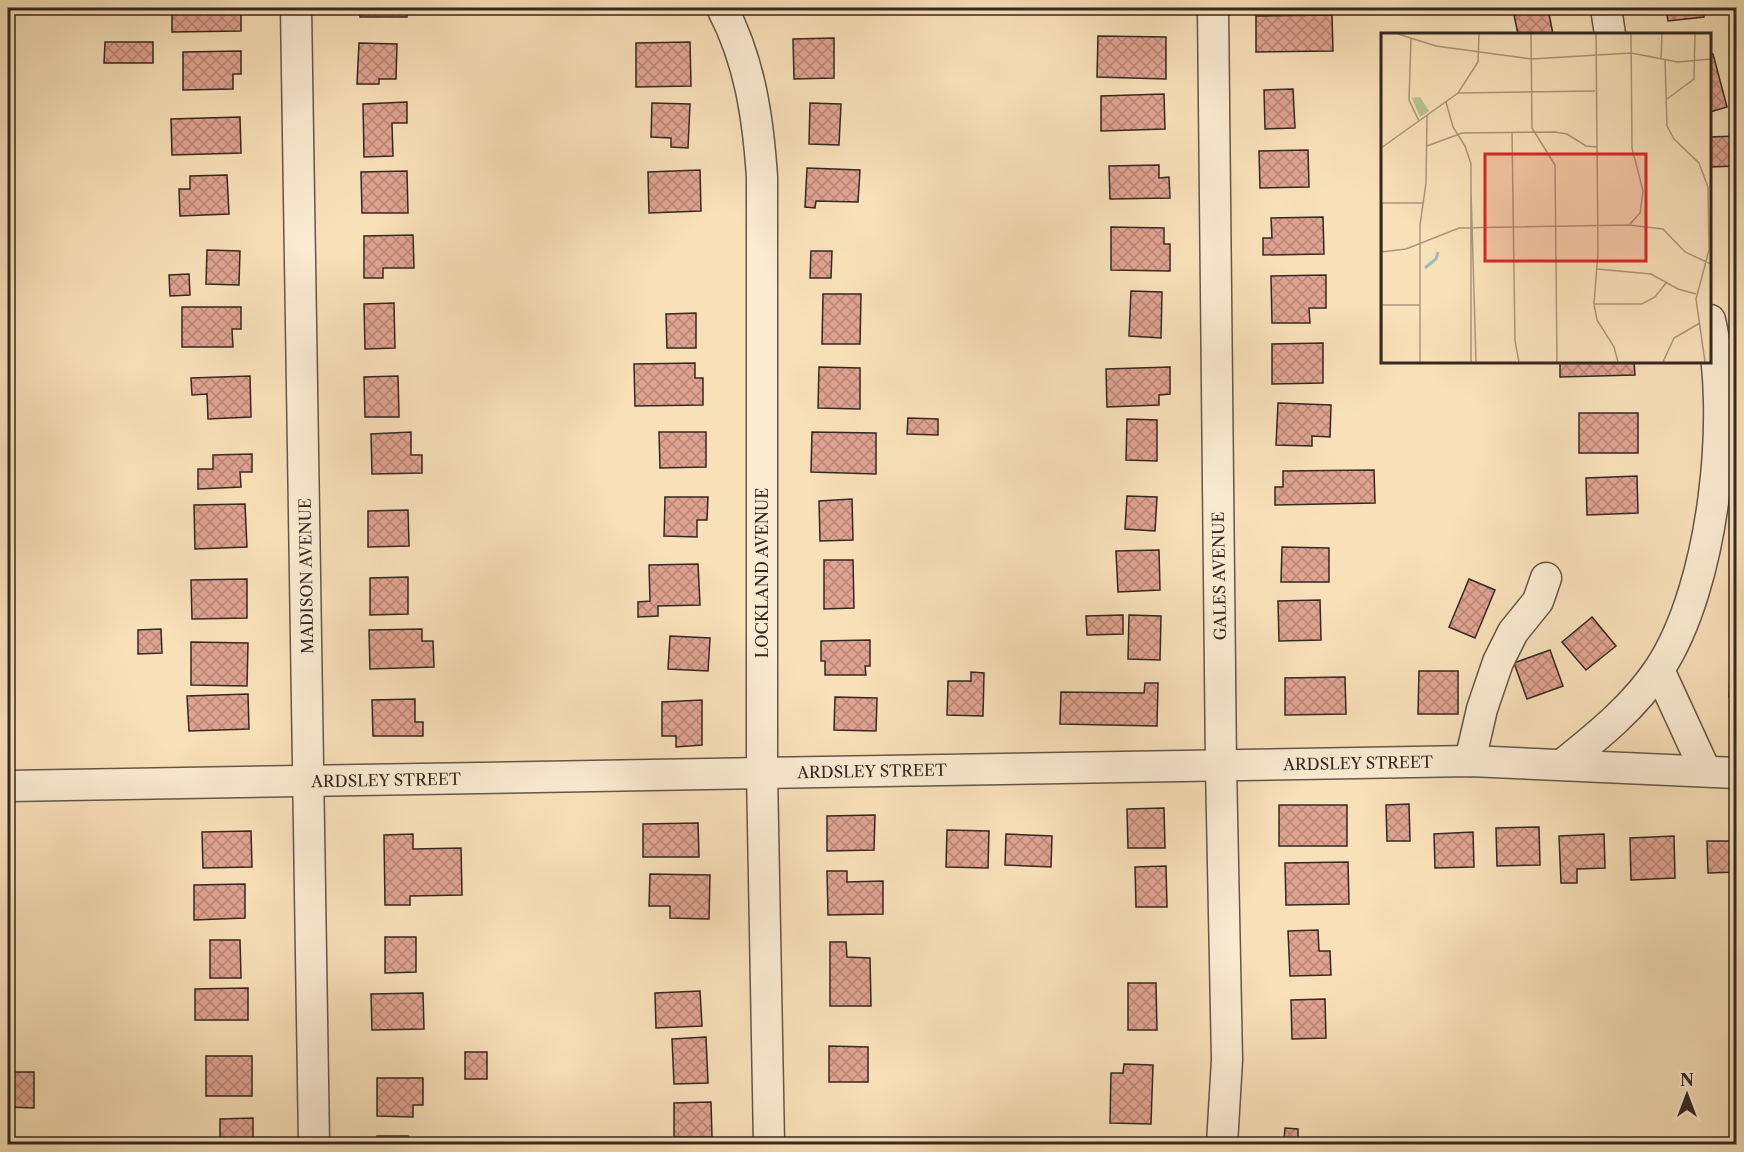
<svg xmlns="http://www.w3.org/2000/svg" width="1744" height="1152" viewBox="0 0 1744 1152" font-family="'Libre Caslon Text',serif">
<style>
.building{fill:url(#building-cross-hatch);stroke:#342821;stroke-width:1.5}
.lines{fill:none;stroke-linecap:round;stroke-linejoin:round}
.minor-casing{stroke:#655647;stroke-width:33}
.minor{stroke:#faebd2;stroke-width:30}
.labels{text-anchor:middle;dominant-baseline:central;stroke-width:4.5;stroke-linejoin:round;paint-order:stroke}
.street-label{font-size:16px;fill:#342821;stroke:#faebd2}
.inset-river{fill:none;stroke:#a2baba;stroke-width:3}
.inset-road{fill:none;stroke:#aa967c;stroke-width:1.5}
.view{fill:#d62828;fill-opacity:0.15;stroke:#d62828;stroke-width:3}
.inset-edge{fill:none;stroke:#342821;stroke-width:3}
</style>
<defs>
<pattern id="building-cross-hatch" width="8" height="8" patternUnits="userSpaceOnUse" patternTransform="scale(1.5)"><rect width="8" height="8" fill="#e0a390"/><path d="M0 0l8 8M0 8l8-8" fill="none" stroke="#b68575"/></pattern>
</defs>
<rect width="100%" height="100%" fill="#f8e0b9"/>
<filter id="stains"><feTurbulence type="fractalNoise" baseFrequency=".00333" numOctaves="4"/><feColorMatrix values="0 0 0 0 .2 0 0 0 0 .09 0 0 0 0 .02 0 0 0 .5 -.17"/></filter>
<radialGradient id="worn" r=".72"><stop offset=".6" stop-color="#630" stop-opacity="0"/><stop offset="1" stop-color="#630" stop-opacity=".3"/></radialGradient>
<!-- building -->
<g class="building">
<path d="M172 8H241V31L172 32Z"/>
<rect x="360" y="8" width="47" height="9"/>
<path d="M1127 8H1167L1166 13 1127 10Z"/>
<path d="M1666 8H1703L1704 17 1668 21Z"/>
<path d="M1548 9 1553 34H1518L1514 15Z"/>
<path d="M1332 15 1333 51 1256 52V16Z"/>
<path d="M1098 36 1166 37V79L1097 77Z"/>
<path d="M834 38V78L794 79 793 39Z"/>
<path d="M105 42H153V63H104Z"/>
<path d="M690 42 691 86 636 87V43Z"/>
<path d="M359 43 397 44 396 79H379V84H357Z"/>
<path d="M241 51V74H233V89L183 90V52Z"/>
<path d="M1710 54H1713L1727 107 1710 112Z"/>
<path d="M1293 89 1295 128 1265 129 1264 90Z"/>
<path d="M1164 94 1165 129 1101 131V96Z"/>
<path d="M407 102V123H392L393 156 364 157 363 104Z"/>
<path d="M652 103 690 104 688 148 671 147V138L651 137Z"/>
<path d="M810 103 841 104 839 145 809 144Z"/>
<path d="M240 117 241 153 172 155 171 119Z"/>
<path d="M1736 136V166L1710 167V137Z"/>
<path d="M1308 150 1309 187 1260 188 1259 151Z"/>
<path d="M1159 165V178L1169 177 1170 198 1110 199 1109 166Z"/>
<path d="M807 168 860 170 858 202 816 201 815 208 805 207Z"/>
<path d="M700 170 701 211 649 213 648 172Z"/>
<path d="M407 171 408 213H362L361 172Z"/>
<path d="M227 175 229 214 180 216 179 189H190V176Z"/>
<path d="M1323 217 1324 254 1263 255V238H1272L1271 218Z"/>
<path d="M1111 227 1164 228V244H1170V271L1111 270Z"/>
<path d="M413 235 414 268H383V278H364V236Z"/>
<path d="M207 250 240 251 239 285 206 284Z"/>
<path d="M811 251H832L831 278H810Z"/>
<path d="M189 274 190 295 170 296 169 275Z"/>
<path d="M1326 275V308H1309L1310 323H1272L1271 276Z"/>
<path d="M1131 291 1162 292 1161 338 1129 336Z"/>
<path d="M823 294H861L860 344H822Z"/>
<path d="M394 303 395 348 365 349 364 304Z"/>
<path d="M182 307H241V329H232L233 347H182Z"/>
<path d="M696 313V348H667L666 314Z"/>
<path d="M1323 343V383L1272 384V344Z"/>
<path d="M1560 362H1634L1635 375 1560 377Z"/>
<path d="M695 363V378H703V405L635 406 634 364Z"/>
<path d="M819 367 860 368V409L818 408Z"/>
<path d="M1170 367V394L1159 395V405L1107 407 1106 369Z"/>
<path d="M250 376 251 417 208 419 207 394 192 395 191 378Z"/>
<path d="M398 376 399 417H365L364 377Z"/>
<path d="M1278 403 1331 405 1330 437 1312 436V446L1276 445Z"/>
<rect x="1579" y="413" width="59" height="40"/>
<path d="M908 418 938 419V435L907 434Z"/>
<path d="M1127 419 1157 420V461L1126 460Z"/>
<path d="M411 432V455H422V473L372 474 371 434Z"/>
<path d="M659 432H706V467L660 468Z"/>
<path d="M812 432 876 433V474L811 472Z"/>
<path d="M252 454V472H240L241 487 198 489V469H213V455Z"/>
<path d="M1374 470 1375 503 1275 505V487H1283V471Z"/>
<path d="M1637 476 1638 513 1587 515 1586 478Z"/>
<path d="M1127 496 1157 497 1155 531 1125 529Z"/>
<path d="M665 497H708L707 520H697V537L664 536Z"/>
<path d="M852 499 853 540 820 541 819 501Z"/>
<path d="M245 504 247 547 195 549 194 505Z"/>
<path d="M408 510 409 546 368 547V511Z"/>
<path d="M1282 547 1329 548V582H1281Z"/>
<path d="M1159 550 1160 590 1118 592 1116 551Z"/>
<path d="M824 560H853L854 608 824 609Z"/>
<path d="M698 564 700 605 658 606V616L638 617V602L650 601 649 565Z"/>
<path d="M408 577V614L370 615V578Z"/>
<path d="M247 579V618L192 619 191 580Z"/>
<path d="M1469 579 1495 590 1475 638 1449 627Z"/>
<path d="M1320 600 1321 640 1279 641 1278 601Z"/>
<path d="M1123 615V634L1087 635 1086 616Z"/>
<path d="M1129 615 1161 616 1160 660 1128 659Z"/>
<path d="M1592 617 1616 646 1586 670 1562 642Z"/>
<path d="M161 629 162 653 138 654V630Z"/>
<path d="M422 629V641H433L434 667 370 669 369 630Z"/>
<path d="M670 636 710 638 708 671 668 669Z"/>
<path d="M870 640V666H865L866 675H825V661H821V641Z"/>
<path d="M191 642 248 643 247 686 191 685Z"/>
<path d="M1731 646H1736V698L1729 697Z"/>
<path d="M1550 650 1563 686 1527 699 1514 663Z"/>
<path d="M1419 671H1458V714H1418Z"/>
<path d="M971 672 984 673 983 716 947 715 948 681H971Z"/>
<path d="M1345 677 1346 714 1285 715V678Z"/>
<path d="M1145 683H1158L1157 726 1060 724 1061 692 1144 693Z"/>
<path d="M248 694 249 729 189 731 187 696Z"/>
<path d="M835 697 877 698 876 731 834 730Z"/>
<path d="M415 699V722H423V736H373L372 700Z"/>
<path d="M702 700V745L676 747V736H662V702Z"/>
<path d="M1409 804 1410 841H1387L1386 805Z"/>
<rect x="1279" y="805" width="68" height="41"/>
<path d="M1164 808 1165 848H1128L1127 809Z"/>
<path d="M875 815 874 850 827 851V816Z"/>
<path d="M698 823 699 857H643V824Z"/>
<path d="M1539 827 1540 865 1497 866 1496 828Z"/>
<path d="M947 830 989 831 988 868 946 867Z"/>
<path d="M251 831 252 867 203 868 202 832Z"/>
<path d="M1473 832 1474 867 1435 868 1434 834Z"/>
<path d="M413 834V849L461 848 462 895 410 896V905H385L384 835Z"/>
<path d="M1006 834 1052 836 1051 867 1005 865Z"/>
<path d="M1604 834 1605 868 1577 869V883H1561L1559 836Z"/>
<path d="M1674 836 1675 878 1631 880 1630 838Z"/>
<path d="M1707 841H1736V872L1708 873Z"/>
<path d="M1348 862 1349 904 1286 905 1285 863Z"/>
<path d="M1166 866 1167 907H1136L1135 867Z"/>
<path d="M827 871H847V882L883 881V914L828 915Z"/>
<path d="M650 874 710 875 709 919 670 918V906H649Z"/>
<path d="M245 884V918L194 920V885Z"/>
<path d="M1318 930 1319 951H1330L1331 975 1290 976 1288 931Z"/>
<path d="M385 937H416V972L385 973Z"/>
<path d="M210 940H240L241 978H210Z"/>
<path d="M830 942H846L847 957 870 958 871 1006H830Z"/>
<path d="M1128 983H1156L1157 1030H1128Z"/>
<path d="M248 988V1020H195V989Z"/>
<path d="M700 991 702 1026 656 1028 655 993Z"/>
<path d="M423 993 424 1029 372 1030 371 994Z"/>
<path d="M1325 999 1326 1038 1292 1039 1291 1000Z"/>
<path d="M706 1037 708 1083 674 1084 672 1039Z"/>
<path d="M829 1046 868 1047V1082H829Z"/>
<rect x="465" y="1052" width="22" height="27"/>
<rect x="206" y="1056" width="46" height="40"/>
<path d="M8 1062H10V1072H34V1108L8 1107Z"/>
<path d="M1124 1064 1153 1065 1151 1124 1110 1123 1111 1073H1123Z"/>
<path d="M377 1078H423V1105H413V1117L377 1116Z"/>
<path d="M711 1102 712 1137H674V1103Z"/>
<path d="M253 1118V1144H220V1119Z"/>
<path d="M1285 1128 1298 1129V1140L1334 1142V1144H1271V1139L1284 1140Z"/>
<rect x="377" y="1136" width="31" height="8"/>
<path d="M1468 1141 1526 1143V1144H1468Z"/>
</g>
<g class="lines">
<defs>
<g id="minor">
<path d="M296 8 314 1144"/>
<path d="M722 8C750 61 758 118 762 177V772L769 1144"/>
<path d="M1213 8 1221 766 1227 1060 1222 1144"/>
<path d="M1606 8 1610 34"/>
<path d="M1659 670 1705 770"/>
<path d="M1470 761 1482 709 1498 662 1513 632 1538 601 1546 578"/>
<path d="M1563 764C1599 735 1634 707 1660 668 1714 585 1732 415 1710 320"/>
<path d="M8 786 1470 761 1736 773"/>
</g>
</defs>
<!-- minor casing -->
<use href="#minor" class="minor-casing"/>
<!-- minor -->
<use href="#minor" class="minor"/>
</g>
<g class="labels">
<!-- street labels -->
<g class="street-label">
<text transform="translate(762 573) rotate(-90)">LOCKLAND AVENUE</text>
<text transform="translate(306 576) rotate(-91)">MADISON AVENUE</text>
<text transform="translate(1219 576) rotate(-91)">GALES AVENUE</text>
<text transform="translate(1358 763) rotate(-1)">ARDSLEY STREET</text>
<text transform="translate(872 771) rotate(-1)">ARDSLEY STREET</text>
<text transform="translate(386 780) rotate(-1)">ARDSLEY STREET</text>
</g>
</g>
<!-- overview -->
<g transform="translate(1381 33)">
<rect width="330" height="330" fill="#f8e0b9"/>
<path d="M39 64 48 78 39 84 31 65Z" fill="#b9c392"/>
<path class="inset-river" d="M44 235 55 226 57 219"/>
<path class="inset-road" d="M17 1 55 13 150 26 250 20 297 29 330 26M150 1 151 95 174 132 176 329M215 1 217 219 213 271 216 287 233 314 237 329M30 5 28 67 38 88M280 26 281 1M284 26 286 93 293 106 318 130 327 154 328 217 315 266 324 329M77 60 214 58M286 66 313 46 314 1M65 69 72 94 84 113 90 131V329M131 99 134 308 138 329M46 113 81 100 174 99 186 101 205 113 216 114M0 115 77 60 97 29 98 1M90 157 95 329M1 170V329M1 170H42M249 191 259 180 262 158 251 115 250 1M0 219 25 216 78 195 248 192 282 196 304 219 330 231M216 236 270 241 297 256 315 261M213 271H261L274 264 285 250M1 272H39M39 329V192L45 150 46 82M282 329 293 305 319 290"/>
<path class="view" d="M104 121H265V228H104Z"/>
<rect width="330" height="330" class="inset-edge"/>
</g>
<!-- margin -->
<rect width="1744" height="1152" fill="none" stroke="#f8e0b9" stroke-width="30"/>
<rect x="9" y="9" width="1726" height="1134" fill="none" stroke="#342821" stroke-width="3"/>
<rect x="15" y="15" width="1714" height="1122" fill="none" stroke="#342821" stroke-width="1.5"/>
<!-- north arrow -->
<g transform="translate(1687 1095)" stroke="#faebd2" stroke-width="4.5" paint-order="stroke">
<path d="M0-4.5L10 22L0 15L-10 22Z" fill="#342821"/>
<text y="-9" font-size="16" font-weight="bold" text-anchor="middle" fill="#342821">N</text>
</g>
<rect width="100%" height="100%" filter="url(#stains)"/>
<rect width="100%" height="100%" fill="url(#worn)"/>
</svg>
